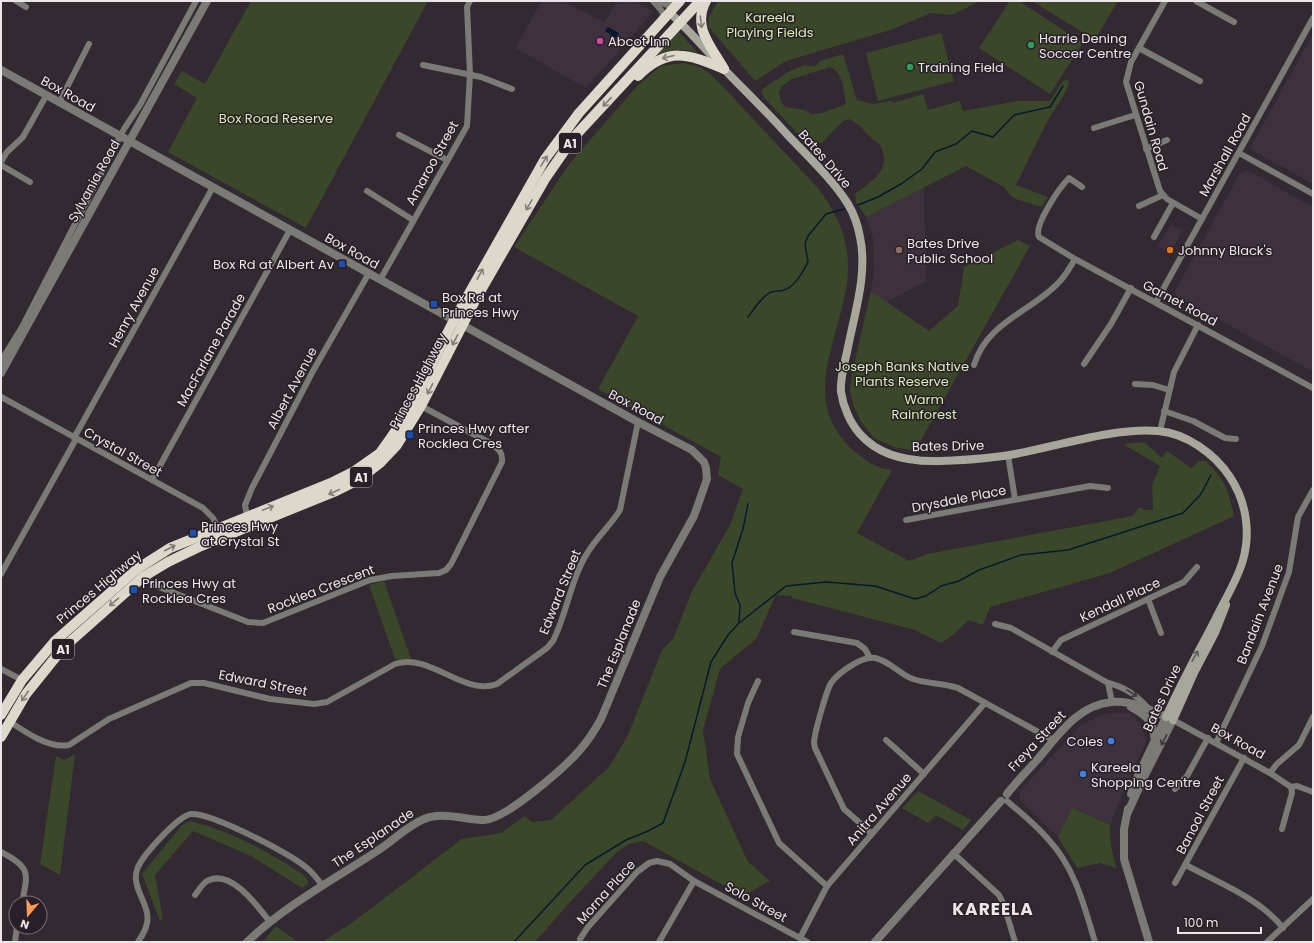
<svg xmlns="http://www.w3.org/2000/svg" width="1314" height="943" viewBox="0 0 1314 943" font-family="Poppins,sans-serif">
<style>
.built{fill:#3e313e}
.green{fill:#3a4728;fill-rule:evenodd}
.water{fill:#061930}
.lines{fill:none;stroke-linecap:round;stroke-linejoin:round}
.stream{stroke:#061930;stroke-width:1.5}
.minor{stroke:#7c7a74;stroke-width:6}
.tertiary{stroke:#7c7a74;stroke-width:8}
.secondary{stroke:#a9a69c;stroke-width:8}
.trunk{stroke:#dcd8ca;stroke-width:10}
.oneway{stroke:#827c79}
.oneway2{stroke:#625c5c}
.oneway3{stroke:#3d363b}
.hotel-dot{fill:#d1479c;stroke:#281f28;stroke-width:1.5}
.leisure-dot{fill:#2e9e5b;stroke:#281f28;stroke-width:1.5}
.education-dot{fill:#8d6e63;stroke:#281f28;stroke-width:1.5}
.food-dot{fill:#e8710a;stroke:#281f28;stroke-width:1.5}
.transit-dot{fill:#1a4fb4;stroke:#281f28;stroke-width:1.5}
.shop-dot{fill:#3f7fe0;stroke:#281f28;stroke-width:1.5}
.labels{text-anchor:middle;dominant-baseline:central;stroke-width:3;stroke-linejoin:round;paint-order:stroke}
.shield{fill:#281f28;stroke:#b1aab0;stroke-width:1}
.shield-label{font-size:12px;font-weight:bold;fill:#ece6eb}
.park-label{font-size:13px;fill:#d6efb3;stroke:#281f28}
.poi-label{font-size:13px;fill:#ece6eb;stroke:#281f28;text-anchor:start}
.street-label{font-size:13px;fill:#ece6eb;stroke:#281f28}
.district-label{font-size:17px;font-weight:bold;letter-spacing:1px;fill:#ece6eb;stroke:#281f28}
</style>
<rect width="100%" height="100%" fill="#322932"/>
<!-- built -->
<g class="built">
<path d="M542 1H563L604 22 618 1H636L653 12 586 88 515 48Z"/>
<path d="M1313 34V184L1252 150 1251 146Z"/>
<path d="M1247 170 1313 207V372L1178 297 1175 293 1176 289 1240 173Z"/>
<path d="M924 187 926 281 887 302 871 291 874 272 873 237 866 217Z"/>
<path d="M1171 224 1182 231 1170 253 1157 246Z"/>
<path d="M1119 712 1130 714 1139 722 1147 740 1126 785 1110 825 1072 808 1058 837 1019 799 1020 791 1081 725 1100 715Z"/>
</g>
<!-- green -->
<g class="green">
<path d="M251 1H428L306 228 168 152 197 98 174 84 182 71 205 84Z"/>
<path d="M718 1H980L952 15 931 13 890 30 786 61 755 81 708 26 709 17Z"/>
<path d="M1010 1H1019L1083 43 1050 94 979 48Z"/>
<path d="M1032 1H1118L1095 40Z"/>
<path d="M679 32 698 53C683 48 670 49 656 55Z"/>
<path d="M941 33 954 81 878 101 866 53Z"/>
<path d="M843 54 857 100 872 104 892 101 893 103 923 94 928 110 960 101 963 111 1017 101H1050L1062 82 1068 79 1069 83C1065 96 1058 104 1051 115 1038 138 1028 162 1016 185L1048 197 1041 207 1016 199 1011 196 1004 187 966 166 866 217 856 202 855 194C873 180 894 169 879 143 866 138 863 123 848 119L842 122 822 143 805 141 764 98 761 90 788 72 804 65 815 66 820 61ZM830 67C844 73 843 90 846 103L844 105 822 113 812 114 804 110 786 107 781 102 779 93 782 86 792 79Z"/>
<path d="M684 63 700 67 712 75 817 187C836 211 849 238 848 270 846 332 795 396 852 449 863 459 877 469 892 470L857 533 909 561 927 554 1133 516 1139 507 1145 510H1153L1152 485 1160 466 1123 444 1144 442 1162 458 1167 451 1191 468 1199 461H1206C1226 482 1228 489 1234 516L1110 573 990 607 983 625 969 620 953 635 941 643 915 630 792 598V596L776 595 756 639 720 669 703 730 710 779 748 862 770 881 743 896 643 841 629 844 617 852 572 900 535 942H322L353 922 462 839 501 833 525 816 532 822 551 820 610 766 628 735 662 650 673 639 692 591 730 525 743 489 718 475 721 457 598 389 638 316 514 247 570 163 637 86 661 66Z"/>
<path d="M1018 240 1030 246 915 451 894 447 874 438 861 422 854 407 850 391 852 373 871 291 929 331 958 306 964 267Z"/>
<path d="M384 581 411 659H395L369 585Z"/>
<path d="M75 754 60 875 40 864 56 756 65 760Z"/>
<path d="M918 791 971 820 963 830 936 815 928 823 902 808Z"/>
<path d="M1072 808 1110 825 1111 845 1116 868 1100 863 1077 868 1058 837Z"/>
<path d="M190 821C232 831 268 852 304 875L308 881V884L302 888 251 856 193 831 155 875 163 919 160 921 142 874 182 825Z"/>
<path d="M276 926 298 942H263Z"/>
</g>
<!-- water -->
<path class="water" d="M608 27 619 33 616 38 605 31Z"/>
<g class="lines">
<!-- stream -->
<g class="stream">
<path d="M858 205 878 197 901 184 922 169 935 152 956 144 972 131 993 137 1014 115 1050 107 1063 86"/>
<path d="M748 317C754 309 760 299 769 293 774 290 779 292 784 290 795 287 803 272 808 262L805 244 808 236 826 214 844 209"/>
<path d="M739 622 740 605 735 593 732 563 743 529 748 504"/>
<path d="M514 942 585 865 626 840 648 831 663 823 685 762 711 662 728 635 738 624 786 586 826 582 875 586 915 599 926 596 941 586 959 581 979 570 1021 555 1068 550 1183 513 1201 494 1211 475"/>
</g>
<!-- minor -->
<g class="minor">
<path d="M16 1 26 7"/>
<path d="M653 1 661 10 665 18"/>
<path d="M655 1 667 5 676 4"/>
<path d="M1165 1 1131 62 1126 82 1160 191 1167 199 1202 219"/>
<path d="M1196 1 1234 22"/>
<path d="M1139 48 1200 81"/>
<path d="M423 65 481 77 512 89"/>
<path d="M59 103 89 44"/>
<path d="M1094 128 1135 115"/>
<path d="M399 135 447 160"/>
<path d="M1146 149 1167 140"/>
<path d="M1239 153 1313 194"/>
<path d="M1 162 7 152 23 137 46 96"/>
<path d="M1 165 30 182"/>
<path d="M1082 187 1069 178C1060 187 1033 226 1039 237L1075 259 1313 388"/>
<path d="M367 191 413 220"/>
<path d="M1139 206 1163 195"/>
<path d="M1154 237 1173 203"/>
<path d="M380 280 467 126 470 74 467 7 470 1"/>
<path d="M1156 302 1313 18"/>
<path d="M1 361 22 327 124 129 140 105 196 1"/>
<path d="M1084 364 1111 324 1131 288"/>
<path d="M974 365C987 321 1034 311 1061 280 1067 273 1071 266 1075 259"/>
<path d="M1135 384 1153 385 1169 390"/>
<path d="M1 397 203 508 213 518 219 530"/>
<path d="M1164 411 1193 421 1225 438 1236 439"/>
<path d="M1160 431 1174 372 1198 325"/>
<path d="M74 438 213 187"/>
<path d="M1008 455 1015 499"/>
<path d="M152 480 290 230"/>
<path d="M247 516 245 505 252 488 313 371 369 273"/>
<path d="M906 520 1090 486 1108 488"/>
<path d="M1 574 76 439"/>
<path d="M142 575 154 585 248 622 263 623 370 580 392 576 439 573 446 570 451 564 502 462C503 451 498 449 490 443L421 406"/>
<path d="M1148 599 1161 633"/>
<path d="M995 624 1011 628 1108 683C1125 687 1136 695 1148 708"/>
<path d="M794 632 857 643 865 649 870 658"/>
<path d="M1052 652 1061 640 1184 582 1197 567"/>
<path d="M1 669 22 680"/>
<path d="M758 681 748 703 738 737 737 754 779 843 827 886"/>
<path d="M1108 683 1112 702"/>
<path d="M1173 720 1270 773 1291 787 1297 786 1313 792"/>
<path d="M9 721C25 732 49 749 69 745L109 719 191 683H204L270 699 314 704 327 702 395 664C429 652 465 697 497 684L547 648 553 641C567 613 571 578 588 552 597 537 611 525 620 510L638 422"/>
<path d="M886 740 924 774"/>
<path d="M1216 743 1262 646 1289 572 1298 517 1313 490"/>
<path d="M1270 773 1277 764 1299 745 1313 717"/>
<path d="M1175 789 1187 776 1208 738"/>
<path d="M1007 801C1021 813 1036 825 1048 839 1075 868 1084 905 1095 942"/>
<path d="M1282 829 1292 793 1291 787"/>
<path d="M871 833 844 809 815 748 814 742C815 731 826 692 831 683 839 672 862 656 875 658 890 661 899 674 913 679 927 684 943 683 958 688L1053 740"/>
<path d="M1 852C31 868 28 872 22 903"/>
<path d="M953 853 999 895 1004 905 1015 942"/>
<path d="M1186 865C1217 882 1261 899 1283 928"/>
<path d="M1175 883 1244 758"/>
<path d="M195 895C199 890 202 884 207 881 231 868 258 907 270 922"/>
<path d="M800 938 827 886 985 703"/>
<path d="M580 939 588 927 637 872 649 863 657 861 670 864 694 881 807 942"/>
<path d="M15 942 17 927"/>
<path d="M138 942C142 936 146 930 147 923 151 904 129 887 138 867 144 854 178 816 191 814 213 813 290 854 307 868 313 873 318 880 323 886"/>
<path d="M659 942 694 881"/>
<path d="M1267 942 1313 899"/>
</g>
<!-- tertiary -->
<g class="tertiary">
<path d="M1 70 638 422 692 450 704 462 706 468 707 479 694 516 660 577 601 719C595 730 588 741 579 751 565 767 505 820 484 820 466 820 442 811 424 819 407 826 393 841 377 851 335 879 283 907 247 942"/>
<path d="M1 373 207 1"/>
<path d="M1131 707C1148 716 1153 722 1155 741"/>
<path d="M1007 794C1016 782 1027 771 1037 760 1058 736 1077 705 1112 702 1133 700 1155 712 1173 720L1143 779 1128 812"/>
<path d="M1131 794 1136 780 1166 717"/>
<path d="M1128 809 1124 829V859L1149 942"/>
<path d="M875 942 1001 801"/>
</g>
<!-- secondary -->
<g class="secondary">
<path d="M670 13C688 29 705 49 722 67 742 88 763 108 783 130 805 154 831 177 848 204 854 214 858 226 860 237 868 274 854 315 847 352 844 365 840 379 841 392 843 406 850 423 860 434 880 457 910 462 940 461 965 460 990 459 1015 454 1057 446 1117 427 1158 431 1186 433 1215 454 1230 477 1246 501 1251 532 1243 560 1237 581 1225 599 1216 618 1199 651 1181 683 1166 717"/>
<path d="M1173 720 1194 673 1215 633 1226 605"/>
</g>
<!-- trunk -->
<g class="trunk">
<path d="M706 1C692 27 711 46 724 69"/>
<path d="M638 76C668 46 688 54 724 69"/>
<path d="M1 715 22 680 55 641 137 569 170 548 331 483 353 472 380 453 390 439 403 420 454 320 545 159 579 113 680 1"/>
<path d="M1 737 26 694 63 648 143 577 168 562 201 546 336 491 358 480 380 463 397 445 421 406 477 297 545 179 574 137 700 1"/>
</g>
</g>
<!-- one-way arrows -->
<defs><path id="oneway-shaft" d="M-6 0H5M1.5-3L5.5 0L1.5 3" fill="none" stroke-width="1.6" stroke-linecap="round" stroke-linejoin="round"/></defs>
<g class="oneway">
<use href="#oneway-shaft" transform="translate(701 22) rotate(83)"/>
<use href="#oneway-shaft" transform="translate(668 57) rotate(166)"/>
<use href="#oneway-shaft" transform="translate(607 102) rotate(133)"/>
<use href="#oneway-shaft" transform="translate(544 161) rotate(-58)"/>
<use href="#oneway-shaft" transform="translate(529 205) rotate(120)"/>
<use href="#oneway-shaft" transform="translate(480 274) rotate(-61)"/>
<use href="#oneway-shaft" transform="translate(455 340) rotate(117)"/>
<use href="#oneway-shaft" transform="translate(430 389) rotate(117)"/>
<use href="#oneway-shaft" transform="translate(334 492) rotate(156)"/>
<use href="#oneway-shaft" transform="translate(268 508) rotate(-21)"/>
<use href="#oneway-shaft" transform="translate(170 548) rotate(-27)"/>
<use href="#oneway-shaft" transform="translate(114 602) rotate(140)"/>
<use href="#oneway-shaft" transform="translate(25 696) rotate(123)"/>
</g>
<use class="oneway2" href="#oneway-shaft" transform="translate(1195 656) rotate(-61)"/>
<g class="oneway3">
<use href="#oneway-shaft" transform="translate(1132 693) rotate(32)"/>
<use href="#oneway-shaft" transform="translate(1164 740) rotate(117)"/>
</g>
<!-- markers -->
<circle class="hotel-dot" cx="600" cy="41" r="4"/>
<g class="leisure-dot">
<circle cx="1031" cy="45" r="4"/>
<circle cx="910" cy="67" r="4"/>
</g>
<circle class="education-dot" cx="899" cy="250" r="4"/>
<circle class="food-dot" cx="1170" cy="250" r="4"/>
<g class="transit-dot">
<rect x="338" y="260" width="8" height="8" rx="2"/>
<rect x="430" y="300" width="8" height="8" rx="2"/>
<rect x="406" y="431" width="8" height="8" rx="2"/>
<rect x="189" y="529" width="8" height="8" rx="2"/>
<rect x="130" y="586" width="8" height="8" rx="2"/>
</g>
<g class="shop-dot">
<circle cx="1111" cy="741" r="4"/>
<circle cx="1083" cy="774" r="4"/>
</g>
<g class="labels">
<!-- shield labels -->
<g class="shield">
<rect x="559" y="133" width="22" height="20" rx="3"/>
<rect x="350" y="467" width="22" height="20" rx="3"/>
<rect x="52" y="639" width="22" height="20" rx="3"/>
</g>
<g class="shield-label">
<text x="570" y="143">A1</text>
<text x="361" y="477">A1</text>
<text x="63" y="649">A1</text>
</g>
<!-- park labels -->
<g class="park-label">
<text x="770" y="17">Kareela<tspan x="770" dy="15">Playing Fields</tspan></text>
<text x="276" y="118">Box Road Reserve</text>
<text x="902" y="366">Joseph Banks Native<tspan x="902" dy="15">Plants Reserve</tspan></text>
<text x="924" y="399">Warm<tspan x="924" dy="15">Rainforest</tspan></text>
</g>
<!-- poi labels -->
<g class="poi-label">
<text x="1039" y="38">Harrie Dening<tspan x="1039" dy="15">Soccer Centre</tspan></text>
<text x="608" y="41">Abcot Inn</text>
<text x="918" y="67">Training Field</text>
<text x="907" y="243">Bates Drive<tspan x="907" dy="15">Public School</tspan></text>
<text x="1178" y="250">Johnny Black's</text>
<text x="334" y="264" text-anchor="end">Box Rd at Albert Av</text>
<text x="442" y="297">Box Rd at<tspan x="442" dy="15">Princes Hwy</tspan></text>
<text x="418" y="428">Princes Hwy after<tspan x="418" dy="15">Rocklea Cres</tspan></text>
<text x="201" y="526">Princes Hwy<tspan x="201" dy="15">at Crystal St</tspan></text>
<text x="142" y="583">Princes Hwy at<tspan x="142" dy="15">Rocklea Cres</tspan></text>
<text x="1103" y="741" text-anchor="end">Coles</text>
<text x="1091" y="767">Kareela<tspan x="1091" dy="15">Shopping Centre</tspan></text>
</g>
<!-- street labels -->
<g class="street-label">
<text transform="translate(68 94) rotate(29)">Box Road</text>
<text transform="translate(1151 126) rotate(74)">Gundain Road</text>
<text transform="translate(1225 155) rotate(-61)">Marshall Road</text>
<text transform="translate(825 159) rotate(49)">Bates Drive</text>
<text transform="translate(432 163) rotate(-61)">Amaroo Street</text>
<text transform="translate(94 181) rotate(-61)">Sylvania Road</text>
<text transform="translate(352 251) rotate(29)">Box Road</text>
<text transform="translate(1180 303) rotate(28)">Garnet Road</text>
<text transform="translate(134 307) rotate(-61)">Henry Avenue</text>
<text transform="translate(211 350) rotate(-61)">MacFarlane Parade</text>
<text transform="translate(418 381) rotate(-62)">Princes Highway</text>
<text transform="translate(292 388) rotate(-62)">Albert Avenue</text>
<text transform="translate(636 407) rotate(28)">Box Road</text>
<text transform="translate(948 446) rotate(-1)">Bates Drive</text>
<text transform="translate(123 452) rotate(29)">Crystal Street</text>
<text transform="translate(959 499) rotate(-11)">Drysdale Place</text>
<text transform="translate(99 587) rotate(-40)">Princes Highway</text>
<text transform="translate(321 589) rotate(-21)">Rocklea Crescent</text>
<text transform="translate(560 592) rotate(-68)">Edward Street</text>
<text transform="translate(1120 600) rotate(-25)">Kendall Place</text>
<text transform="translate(1260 614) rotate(-69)">Bandain Avenue</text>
<text transform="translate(619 644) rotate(-68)">The Esplanade</text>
<text transform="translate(263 683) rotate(11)">Edward Street</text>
<text transform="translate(1162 698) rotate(-65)">Bates Drive</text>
<text transform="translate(1037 741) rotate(-47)">Freya Street</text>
<text transform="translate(1238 741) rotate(29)">Box Road</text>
<text transform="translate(879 809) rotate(-49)">Anitra Avenue</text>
<text transform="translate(1200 815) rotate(-62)">Banool Street</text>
<text transform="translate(373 838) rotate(-34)">The Esplanade</text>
<text transform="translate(606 892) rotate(-48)">Morna Place</text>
<text transform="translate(756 902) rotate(29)">Solo Street</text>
</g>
<!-- district labels -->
<g class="district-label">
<text x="993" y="909">KAREELA</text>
</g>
</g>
<!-- border -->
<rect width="1314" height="943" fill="none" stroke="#ece6eb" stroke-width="4"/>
<!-- north arrow -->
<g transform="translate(28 915) rotate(199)"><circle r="19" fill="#281f28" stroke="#766f76"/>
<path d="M0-3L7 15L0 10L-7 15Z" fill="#ff9b5a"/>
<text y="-6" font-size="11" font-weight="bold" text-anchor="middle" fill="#ece6eb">N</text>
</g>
<!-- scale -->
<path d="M1178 927v6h83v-6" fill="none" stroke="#ece6eb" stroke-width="2"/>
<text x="1184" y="927" font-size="12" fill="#ece6eb" stroke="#281f28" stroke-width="3" paint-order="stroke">100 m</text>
</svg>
